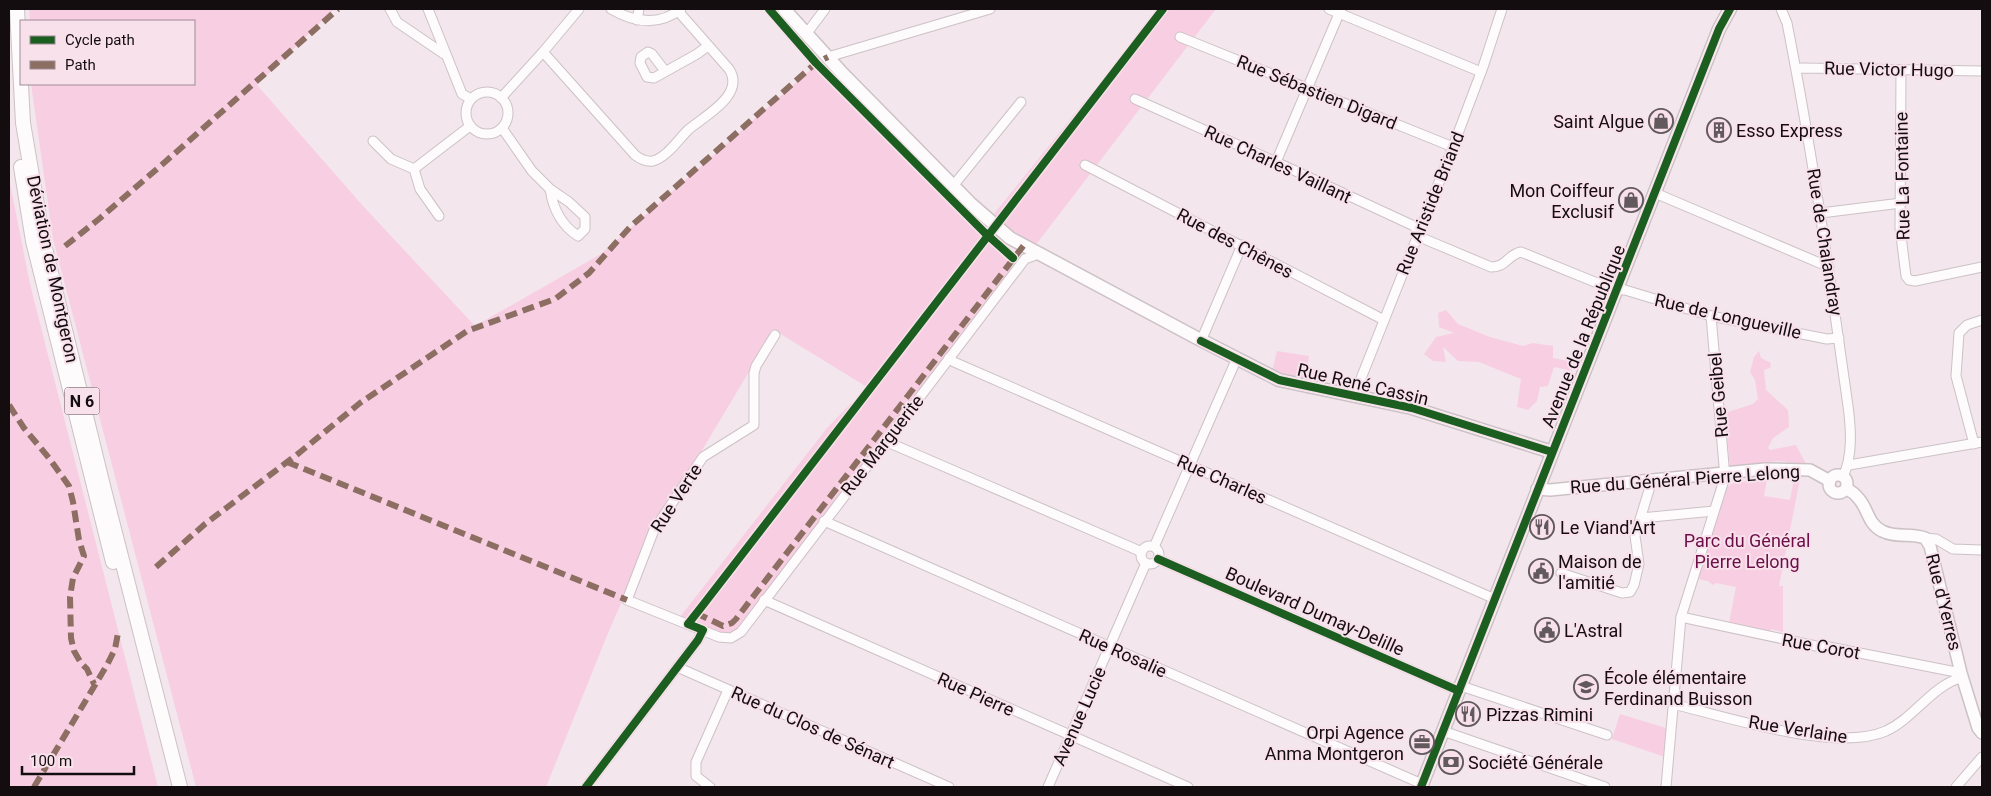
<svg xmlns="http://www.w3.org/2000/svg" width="1991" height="796" viewBox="0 0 1991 796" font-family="Roboto,sans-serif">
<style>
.green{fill:#f8cfe2}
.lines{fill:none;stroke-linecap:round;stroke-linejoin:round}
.minor-casing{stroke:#ccc2c6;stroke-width:11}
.tertiary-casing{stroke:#ccc2c6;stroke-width:14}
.secondary-casing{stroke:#ccc2c6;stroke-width:15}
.primary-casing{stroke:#ccc2c6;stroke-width:16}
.minor{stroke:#fdfbfc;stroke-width:9}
.tertiary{stroke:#fdfbfc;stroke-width:11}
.secondary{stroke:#fdfbfc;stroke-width:12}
.primary{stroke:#fdfbfc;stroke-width:14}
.quiet{stroke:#8d6e63;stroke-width:6;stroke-dasharray:12 6;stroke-linecap:butt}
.cycleway-casing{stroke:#f8e1eb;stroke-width:11}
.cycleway{stroke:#1b5e20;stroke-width:8}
.labels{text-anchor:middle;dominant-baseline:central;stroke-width:4;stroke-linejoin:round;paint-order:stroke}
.shield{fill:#f8e1eb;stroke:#584d52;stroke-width:1}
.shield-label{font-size:16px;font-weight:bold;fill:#140d10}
.street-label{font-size:18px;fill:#140d10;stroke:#f8e1eb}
.poi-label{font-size:18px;fill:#140d10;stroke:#f8e1eb;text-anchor:start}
.park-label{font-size:18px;fill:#6c0f48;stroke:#f8e1eb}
</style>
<rect width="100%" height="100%" fill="#f3e6ec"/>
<!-- green -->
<g class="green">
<path d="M29 9H334L257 85 363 206 475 326 601 254 816 65 985 234 1014 269 735 633 724 635 680 617 827 428 867 387 774 330 686 477 655 521 644 542 622 601 606 638 546 787H196L53 239 31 84H194V21H30Z"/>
<path d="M1156 9H1216L1035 246 1008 227 994 214 1113 66Z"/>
<path d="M9 178 30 284 158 787H9Z"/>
<path d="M1446 310 1458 324 1490 337 1523 346 1533 343 1553 346V358L1574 362 1572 371 1554 367 1548 386 1540 387 1537 401 1528 410 1517 407 1521 379 1479 362 1458 361 1443 347 1446 362 1433 361 1424 354 1436 337 1454 333 1439 327 1438 313Z"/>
<path d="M1277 351 1309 356 1305 380 1272 371Z"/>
<path d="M1759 351 1761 358 1771 363 1770 368 1764 370 1766 390 1788 410 1789 427 1773 438 1768 448 1770 450 1796 445 1806 464 1777 461 1730 468 1725 413 1753 404 1758 399 1755 380 1750 372 1754 357Z"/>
<path d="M1794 478 1800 479 1779 586H1783V632L1771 629 1770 632 1729 623 1736 587 1716 583 1713 585 1708 581 1698 579 1727 487 1733 483 1767 479 1764 496 1790 500Z"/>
<path d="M1620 714 1666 728 1665 757 1612 739Z"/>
</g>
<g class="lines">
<defs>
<g id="minor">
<path d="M390 9 397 22 444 54"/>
<path d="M428 9 462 94 471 99"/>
<path d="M611 9C635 23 659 26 681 9"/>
<path d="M1329 9 1481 72"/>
<path d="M1781 9 1787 23C1812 150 1830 278 1848 406 1851 429 1853 455 1843 477"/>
<path d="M637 20 639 9"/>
<path d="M807 33 825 9"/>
<path d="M1180 37 1453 147"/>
<path d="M543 52 635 155C640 159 645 162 653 161 667 157 678 140 688 130 704 116 746 95 729 69L678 11"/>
<path d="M828 57 990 9"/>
<path d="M1797 69 1802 68 1982 71"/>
<path d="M1901 70 1900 228 1906 276 1909 280 1915 281 1982 267"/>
<path d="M665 71 652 54 648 52 641 57 640 63 647 77 654 78 697 54 708 46"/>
<circle cx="487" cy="113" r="21"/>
<path d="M501 98 543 52 579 9"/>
<path d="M1135 99 1276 162 1414 226 1422 238 1491 267C1507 267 1507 255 1521 252L1612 289 1625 290 1711 316 1827 339 1839 338"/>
<path d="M502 128 532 171 550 189 569 202 585 217V229L578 236C561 225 553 209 550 189"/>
<path d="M373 141 391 159 414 169 420 189 439 216"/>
<path d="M1276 162 1341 9"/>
<path d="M1085 165 1384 320"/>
<path d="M414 169 470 126"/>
<path d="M953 186 1021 102"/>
<path d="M1655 193 1829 267"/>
<path d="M1821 213 1901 203"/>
<path d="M775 335 756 366 754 373V425L703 457 654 530 627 600 719 637 731 638 741 632 1025 259 1038 254"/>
<path d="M1201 341 1242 245"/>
<path d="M949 358 954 362 1495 599"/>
<path d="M1354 396 1451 152 1483 67 1502 9"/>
<path d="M887 440 892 444 1142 552"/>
<path d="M1974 444 1956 376 1959 333 1967 325 1982 320"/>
<path d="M1849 465 1982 442"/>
<path d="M1641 518 1714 511"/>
<path d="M824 521 1422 784"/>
<path d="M1925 538 1936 539 1953 549 1982 550"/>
<circle cx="1150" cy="555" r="9"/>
<path d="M1154 547 1237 358"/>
<path d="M1158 559 1459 691"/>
<path d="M1561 573 1622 593 1630 592 1634 585 1639 564 1635 536 1652 480"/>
<path d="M764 600 1188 787"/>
<path d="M677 667 949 787"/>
<path d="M1461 686 1607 735"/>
<path d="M1673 704C1728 717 1835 753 1886 731 1914 718 1931 687 1960 678L1961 673 1824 646H1816L1681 617"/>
<path d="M1443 731 1605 787"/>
<path d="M586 787 698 640 703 630"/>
<path d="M710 787 696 776V762L728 690"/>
<path d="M1048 787 1146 563"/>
<path d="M1666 787 1681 617 1725 477 1711 316"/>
<path d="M1956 787 1982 757"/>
</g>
<g id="tertiary">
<circle cx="1838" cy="484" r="9"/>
<path d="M1537 489 1550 490 1765 469 1810 470 1830 481"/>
<path d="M1847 489C1851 491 1856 495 1859 499 1868 509 1868 524 1882 531 1895 538 1911 533 1925 538L1930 546 1961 673 1978 728 1982 733"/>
</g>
<g id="secondary">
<path d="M784 9 843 74 971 204 1010 238 1195 337 1279 380 1412 408 1552 452"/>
<path d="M1421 787 1719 29 1730 9"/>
</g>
<g id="primary">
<path d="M17 9 23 123 43 240 103 486 180 787"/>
<path d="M21 167 33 241 113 562"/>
</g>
</defs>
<!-- minor casing -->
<use href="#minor" class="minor-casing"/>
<!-- tertiary casing -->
<use href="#tertiary" class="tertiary-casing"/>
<!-- secondary casing -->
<use href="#secondary" class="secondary-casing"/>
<!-- primary casing -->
<use href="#primary" class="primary-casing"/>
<!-- minor -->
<use href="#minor" class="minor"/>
<!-- tertiary -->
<use href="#tertiary" class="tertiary"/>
<!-- secondary -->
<use href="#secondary" class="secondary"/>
<!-- primary -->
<use href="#primary" class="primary"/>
<!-- quiet -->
<g class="quiet">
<path d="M65 246 99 219 165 162 338 9"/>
<path d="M9 405 24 428 49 458 69 486 73 502 79 540 84 556 73 578 70 597 71 638 74 651 81 663 87 669 94 684"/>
<path d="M287 462 627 600"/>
<path d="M156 567 205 524 299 453 360 403 467 331 555 299 589 273 630 227 816 63 828 57"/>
<path d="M696 613 723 626 732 623 736 619 1024 245"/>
<path d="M34 787 107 665 115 649 118 633"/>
</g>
<defs>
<g id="cycleway">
<path d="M769 9 816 63 984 232 1013 258"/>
<path d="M1201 341 1279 380 1412 408 1552 452"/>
<path d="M1158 559 1459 691"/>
<path d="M586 787 698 640 703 630 688 624 703 605 1163 9"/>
<path d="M1421 787 1719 29 1730 9"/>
</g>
</defs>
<!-- cycleway casing -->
<use href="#cycleway" class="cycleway-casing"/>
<!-- cycleway -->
<use href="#cycleway" class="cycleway"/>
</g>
<!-- icons -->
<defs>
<symbol id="shop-ring" viewBox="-11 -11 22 22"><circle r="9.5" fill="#f8e1eb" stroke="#62595d" stroke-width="1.5"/><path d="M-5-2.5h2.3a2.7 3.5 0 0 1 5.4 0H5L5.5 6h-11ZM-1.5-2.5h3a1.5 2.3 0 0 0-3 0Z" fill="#62595d"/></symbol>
<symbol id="building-ring" viewBox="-11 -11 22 22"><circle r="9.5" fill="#f8e1eb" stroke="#62595d" stroke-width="1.5"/><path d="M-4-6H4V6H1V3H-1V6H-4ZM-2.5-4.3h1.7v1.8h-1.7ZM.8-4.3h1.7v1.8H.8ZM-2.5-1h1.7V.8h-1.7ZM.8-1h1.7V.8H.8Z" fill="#62595d"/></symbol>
<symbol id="restaurant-ring" viewBox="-11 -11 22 22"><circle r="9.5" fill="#f8e1eb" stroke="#62595d" stroke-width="1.5"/><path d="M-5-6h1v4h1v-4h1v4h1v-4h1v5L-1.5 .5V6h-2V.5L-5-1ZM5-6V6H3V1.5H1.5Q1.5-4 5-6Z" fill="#62595d"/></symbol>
<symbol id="civic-ring" viewBox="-11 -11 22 22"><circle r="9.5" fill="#f8e1eb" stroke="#62595d" stroke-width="1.5"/><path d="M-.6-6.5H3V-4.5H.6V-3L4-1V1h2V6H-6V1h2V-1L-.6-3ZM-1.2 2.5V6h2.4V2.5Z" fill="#62595d"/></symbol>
<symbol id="school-ring" viewBox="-11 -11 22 22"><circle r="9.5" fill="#f8e1eb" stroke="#62595d" stroke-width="1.5"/><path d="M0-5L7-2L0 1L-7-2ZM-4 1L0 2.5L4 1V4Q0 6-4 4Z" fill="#62595d"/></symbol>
<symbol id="office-ring" viewBox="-11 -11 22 22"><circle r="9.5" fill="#f8e1eb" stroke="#62595d" stroke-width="1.5"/><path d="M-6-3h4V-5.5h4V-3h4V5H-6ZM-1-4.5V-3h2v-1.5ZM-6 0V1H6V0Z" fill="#62595d"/></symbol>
<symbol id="bank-ring" viewBox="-11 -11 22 22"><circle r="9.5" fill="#f8e1eb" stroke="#62595d" stroke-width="1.5"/><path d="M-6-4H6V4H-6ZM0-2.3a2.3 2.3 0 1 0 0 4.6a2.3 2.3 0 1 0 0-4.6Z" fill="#62595d"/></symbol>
</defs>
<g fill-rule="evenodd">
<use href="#shop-ring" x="1647" y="107" width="28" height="28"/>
<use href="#building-ring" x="1705" y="116" width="28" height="28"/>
<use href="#shop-ring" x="1617" y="186" width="28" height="28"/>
<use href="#restaurant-ring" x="1528" y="513" width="28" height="28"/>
<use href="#civic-ring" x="1527" y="557" width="28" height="28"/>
<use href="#civic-ring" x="1533" y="616" width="28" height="28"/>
<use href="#school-ring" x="1572" y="673" width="28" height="28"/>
<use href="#restaurant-ring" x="1454" y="700" width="28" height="28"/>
<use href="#office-ring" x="1408" y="728" width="28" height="28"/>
<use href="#bank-ring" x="1437" y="748" width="28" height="28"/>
</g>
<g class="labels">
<!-- shield labels -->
<rect class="shield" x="64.5" y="387.5" width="35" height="27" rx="4"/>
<g class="shield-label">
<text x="82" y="401">N 6</text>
</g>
<!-- street labels -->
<g class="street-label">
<text transform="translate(1889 69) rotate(1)">Rue Victor Hugo</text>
<text transform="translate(1317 92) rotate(22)">Rue Sébastien Digard</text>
<text transform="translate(1278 164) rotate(25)">Rue Charles Vaillant</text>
<text transform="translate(1902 176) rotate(-91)">Rue La Fontaine</text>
<text transform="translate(1430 203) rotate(-68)">Rue Aristide Briand</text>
<text transform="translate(1825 242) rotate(81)">Rue de Chalandray</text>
<text transform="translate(1235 243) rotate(28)">Rue des Chênes</text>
<text transform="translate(53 269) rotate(78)">Déviation de Montgeron</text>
<text transform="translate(1728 316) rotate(13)">Rue de Longueville</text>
<text transform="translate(1583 336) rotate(-68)">Avenue de la République</text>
<text transform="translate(1363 384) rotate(13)">Rue René Cassin</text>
<text transform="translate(1718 395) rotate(-95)">Rue Geibel</text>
<text transform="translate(882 445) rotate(-52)">Rue Marguerite</text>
<text transform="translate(1222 479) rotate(24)">Rue Charles</text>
<text transform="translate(1685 479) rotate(-4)">Rue du Général Pierre Lelong</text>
<text transform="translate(676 498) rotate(-57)">Rue Verte</text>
<text transform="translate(1944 602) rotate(76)">Rue d'Yerres</text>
<text transform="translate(1315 611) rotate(24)">Boulevard Dumay-Delille</text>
<text transform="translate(1821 646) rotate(10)">Rue Corot</text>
<text transform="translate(1123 653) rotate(24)">Rue Rosalie</text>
<text transform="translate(976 694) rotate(24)">Rue Pierre</text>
<text transform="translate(1079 716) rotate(-66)">Avenue Lucie</text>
<text transform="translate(813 727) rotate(24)">Rue du Clos de Sénart</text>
<text transform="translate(1798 729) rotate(9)">Rue Verlaine</text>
</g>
<!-- poi labels -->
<g class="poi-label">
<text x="1644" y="121" text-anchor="end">Saint Algue</text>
<text x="1736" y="130">Esso Express</text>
<text x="1614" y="190" text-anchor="end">Mon Coiffeur<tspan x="1614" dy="21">Exclusif</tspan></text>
<text x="1560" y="527">Le Viand'Art</text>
<text x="1558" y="561">Maison de<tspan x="1558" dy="21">l'amitié</tspan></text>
<text x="1564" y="630">L'Astral</text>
<text x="1604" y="677">École élémentaire<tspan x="1604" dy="21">Ferdinand Buisson</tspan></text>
<text x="1486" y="714">Pizzas Rimini</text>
<text x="1404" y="732" text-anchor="end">Orpi Agence<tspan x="1404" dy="21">Anma Montgeron</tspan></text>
<text x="1468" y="762">Société Générale</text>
</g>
<!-- park labels -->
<g class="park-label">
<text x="1747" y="540">Parc du Général<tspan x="1747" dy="21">Pierre Lelong</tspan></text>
</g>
</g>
<!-- border -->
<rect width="1991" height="796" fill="none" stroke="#140d10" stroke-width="20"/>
<!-- legend -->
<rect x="20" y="20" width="175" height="65" fill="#f8e1eb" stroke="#9d8c93"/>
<rect x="30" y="36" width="25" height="8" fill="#1b5e20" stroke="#9d8c93"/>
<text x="65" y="45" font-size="15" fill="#140d10">Cycle path</text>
<rect x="30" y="61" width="25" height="8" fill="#8d6e63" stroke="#9d8c93"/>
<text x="65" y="70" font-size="15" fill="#140d10">Path</text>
<!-- scale -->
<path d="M22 766v8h112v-8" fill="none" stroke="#140d10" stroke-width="2.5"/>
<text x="30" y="766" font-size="15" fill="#140d10" stroke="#f8e1eb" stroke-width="4" paint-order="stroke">100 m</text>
</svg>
